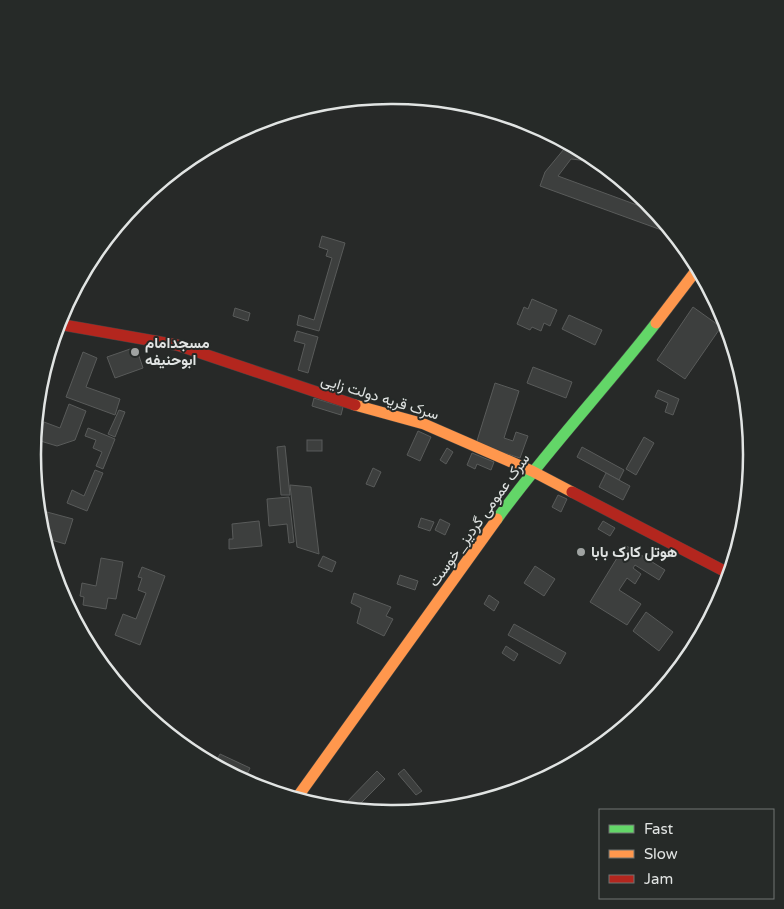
<svg xmlns="http://www.w3.org/2000/svg" width="784" height="909" viewBox="0 0 784 909" font-family="'Varela Round',Vazirmatn,sans-serif">
<style>
.building{fill:#3d3f3e;stroke:#595b5a}
.lines{fill:none;stroke-linecap:round;stroke-linejoin:round}
.fast-casing{stroke:#424443;stroke-width:12}
.slow-casing{stroke:#424443;stroke-width:12}
.jam-casing{stroke:#424443;stroke-width:12}
.fast{stroke:#63d668;stroke-width:11}
.slow{stroke:#ff974d;stroke-width:11}
.jam{stroke:#b3261e;stroke-width:11}
.poi-dot{fill:#a0a3a2;stroke:#262a28;stroke-width:2}
.labels{text-anchor:middle;dominant-baseline:central;stroke-width:4;stroke-linejoin:round;paint-order:stroke}
.poi-label{font-size:15px;font-weight:bold;fill:#e1e4e3;stroke:#262a28;text-anchor:start}
.street-label{font-size:15px;fill:#e1e4e3;stroke:#262a28}
.rim{fill:none;stroke:#e1e4e3;stroke-width:2.5}
</style>
<rect width="100%" height="100%" fill="#272928"/>
<!-- building -->
<g class="building">
<path d="M569 143 599 162 571 159 558 176 656 212 668 227 667 232 540 186 545 172Z"/>
<path d="M322 236 345 243 319 331 297 325 299 315 314 320 332 258 326 256 328 250 319 247Z"/>
<path d="M532 299 557 310 550 326 544 323 541 331 532 327 530 330 517 324 524 307 528 309Z"/>
<path d="M693 307 721 327 685 379 657 360Z"/>
<path d="M235 308 250 313 248 321 233 316Z"/>
<path d="M569 315 602 330 595 345 562 329Z"/>
<path d="M297 331 318 337 308 373 298 370 305 344 294 341Z"/>
<path d="M136 347 143 368 115 378 107 357Z"/>
<path d="M83 352 97 358 86 387 120 399 115 415 66 397Z"/>
<path d="M533 367 572 382 566 398 527 383Z"/>
<path d="M495 383 519 391 504 438 513 441 516 432 528 436 520 458 476 444Z"/>
<path d="M658 390 679 399 673 415 665 412 668 403 655 397Z"/>
<path d="M314 398 343 407 341 415 312 406Z"/>
<path d="M69 404 86 411 75 440 57 446 37 440 44 422 60 428Z"/>
<path d="M119 410 125 412 115 437 108 434Z"/>
<path d="M88 428 115 439 103 469 96 466 102 452 93 448 96 440 85 436Z"/>
<path d="M418 431 431 437 420 461 407 455Z"/>
<path d="M644 437 654 443 636 475 626 469Z"/>
<rect x="307" y="440" width="15" height="11"/>
<path d="M285 446 290 495H281L277 447Z"/>
<path d="M582 447 624 470 619 480 577 457Z"/>
<path d="M447 448 453 452 446 464 440 460Z"/>
<path d="M472 453 494 462 491 470 477 464 475 469 467 465Z"/>
<path d="M373 468 381 472 374 487 366 484Z"/>
<path d="M95 470 103 473 87 511 67 503 72 490 84 496Z"/>
<path d="M606 473 630 486 623 500 599 487Z"/>
<path d="M290 485 311 487 319 554 297 547Z"/>
<path d="M558 495 567 499 561 512 552 507Z"/>
<path d="M289 497 294 542 289 543 287 524 269 526 267 499Z"/>
<path d="M47 512 73 519 65 544 45 538 49 523 44 521Z"/>
<path d="M421 518 434 522 430 531 418 527Z"/>
<path d="M440 519 450 524 445 535 435 530Z"/>
<path d="M259 521 262 546 229 549V539H233L232 524Z"/>
<path d="M603 521 615 528 610 536 598 529Z"/>
<path d="M625 545 665 570 659 580 635 565 633 568 641 574 635 584 627 578 619 590 641 604 627 625 590 602Z"/>
<path d="M323 556 336 562 332 572 318 566Z"/>
<path d="M101 558 123 562 116 599 108 598 106 609 83 605 84 597 80 596 82 583 96 586Z"/>
<path d="M535 566 555 579 544 596 524 583Z"/>
<path d="M142 567 165 576 140 645 115 635 123 614 136 619 146 593 138 590 142 578 138 577Z"/>
<path d="M400 575 418 581 415 590 397 584Z"/>
<path d="M354 593 391 607 386 616 393 619 384 636 357 623 361 608 351 603Z"/>
<path d="M489 595 499 602 494 611 484 604Z"/>
<path d="M646 612 673 632 659 651 633 631Z"/>
<path d="M514 624 566 653 560 664 508 635Z"/>
<path d="M506 646 518 654 514 661 502 653Z"/>
<path d="M220 754 250 768 245 778 215 764Z"/>
<path d="M404 769 422 791 416 795 398 774Z"/>
<path d="M377 771 385 779 354 810 345 809 342 807Z"/>
</g>
<g class="lines">
<defs>
<path id="fast" d="M497 519C546 451 604 390 656 323"/>
<g id="slow">
<path d="M656 323 698 268"/>
<path d="M355 405 424 424 532 471 572 492"/>
<path d="M296 799 497 519"/>
</g>
<g id="jam">
<path d="M58 324 177 345 355 405"/>
<path d="M572 492 730 574"/>
</g>
</defs>
<!-- fast casing -->
<use href="#fast" class="fast-casing"/>
<!-- slow casing -->
<use href="#slow" class="slow-casing"/>
<!-- jam casing -->
<use href="#jam" class="jam-casing"/>
<!-- fast -->
<use href="#fast" class="fast"/>
<!-- slow -->
<use href="#slow" class="slow"/>
<!-- jam -->
<use href="#jam" class="jam"/>
</g>
<!-- markers -->
<g class="poi-dot">
<circle cx="135" cy="352" r="5"/>
<circle cx="581" cy="552" r="5"/>
</g>
<g class="labels">
<!-- poi labels -->
<g class="poi-label">
<text x="145" y="343">مسجدامام<tspan x="145" dy="17">ابوحنیفه</tspan></text>
<text x="591" y="552">هوتل کارک بابا</text>
</g>
<!-- street labels -->
<g class="street-label">
<text transform="translate(380 397) rotate(17)">سرک قریه دولت زایی</text>
<text transform="translate(479 520) rotate(-54)">سرک عمومی گردیز_خوست</text>
</g>
</g>
<!-- crop -->
<path d="M0 0H784V909H0ZM391 104H393A350 350 0 0 1 743 454V455A350 350 0 0 1 393 805H391A350 350 0 0 1 41 455V454A350 350 0 0 1 391 104Z" fill="#262a28" fill-rule="evenodd"/>
<path class="rim" d="M391 104H393A350 350 0 0 1 743 454V455A350 350 0 0 1 393 805H391A350 350 0 0 1 41 455V454A350 350 0 0 1 391 104Z"/>
<!-- legend -->
<rect x="599" y="809" width="175" height="90" fill="#262a28" stroke="#717473"/>
<rect x="609" y="825" width="25" height="8" fill="#63d668" stroke="#717473"/>
<text x="644" y="834" font-size="15" fill="#e1e4e3">Fast</text>
<rect x="609" y="850" width="25" height="8" fill="#ff974d" stroke="#717473"/>
<text x="644" y="859" font-size="15" fill="#e1e4e3">Slow</text>
<rect x="609" y="875" width="25" height="8" fill="#b3261e" stroke="#717473"/>
<text x="644" y="884" font-size="15" fill="#e1e4e3">Jam</text>
</svg>
